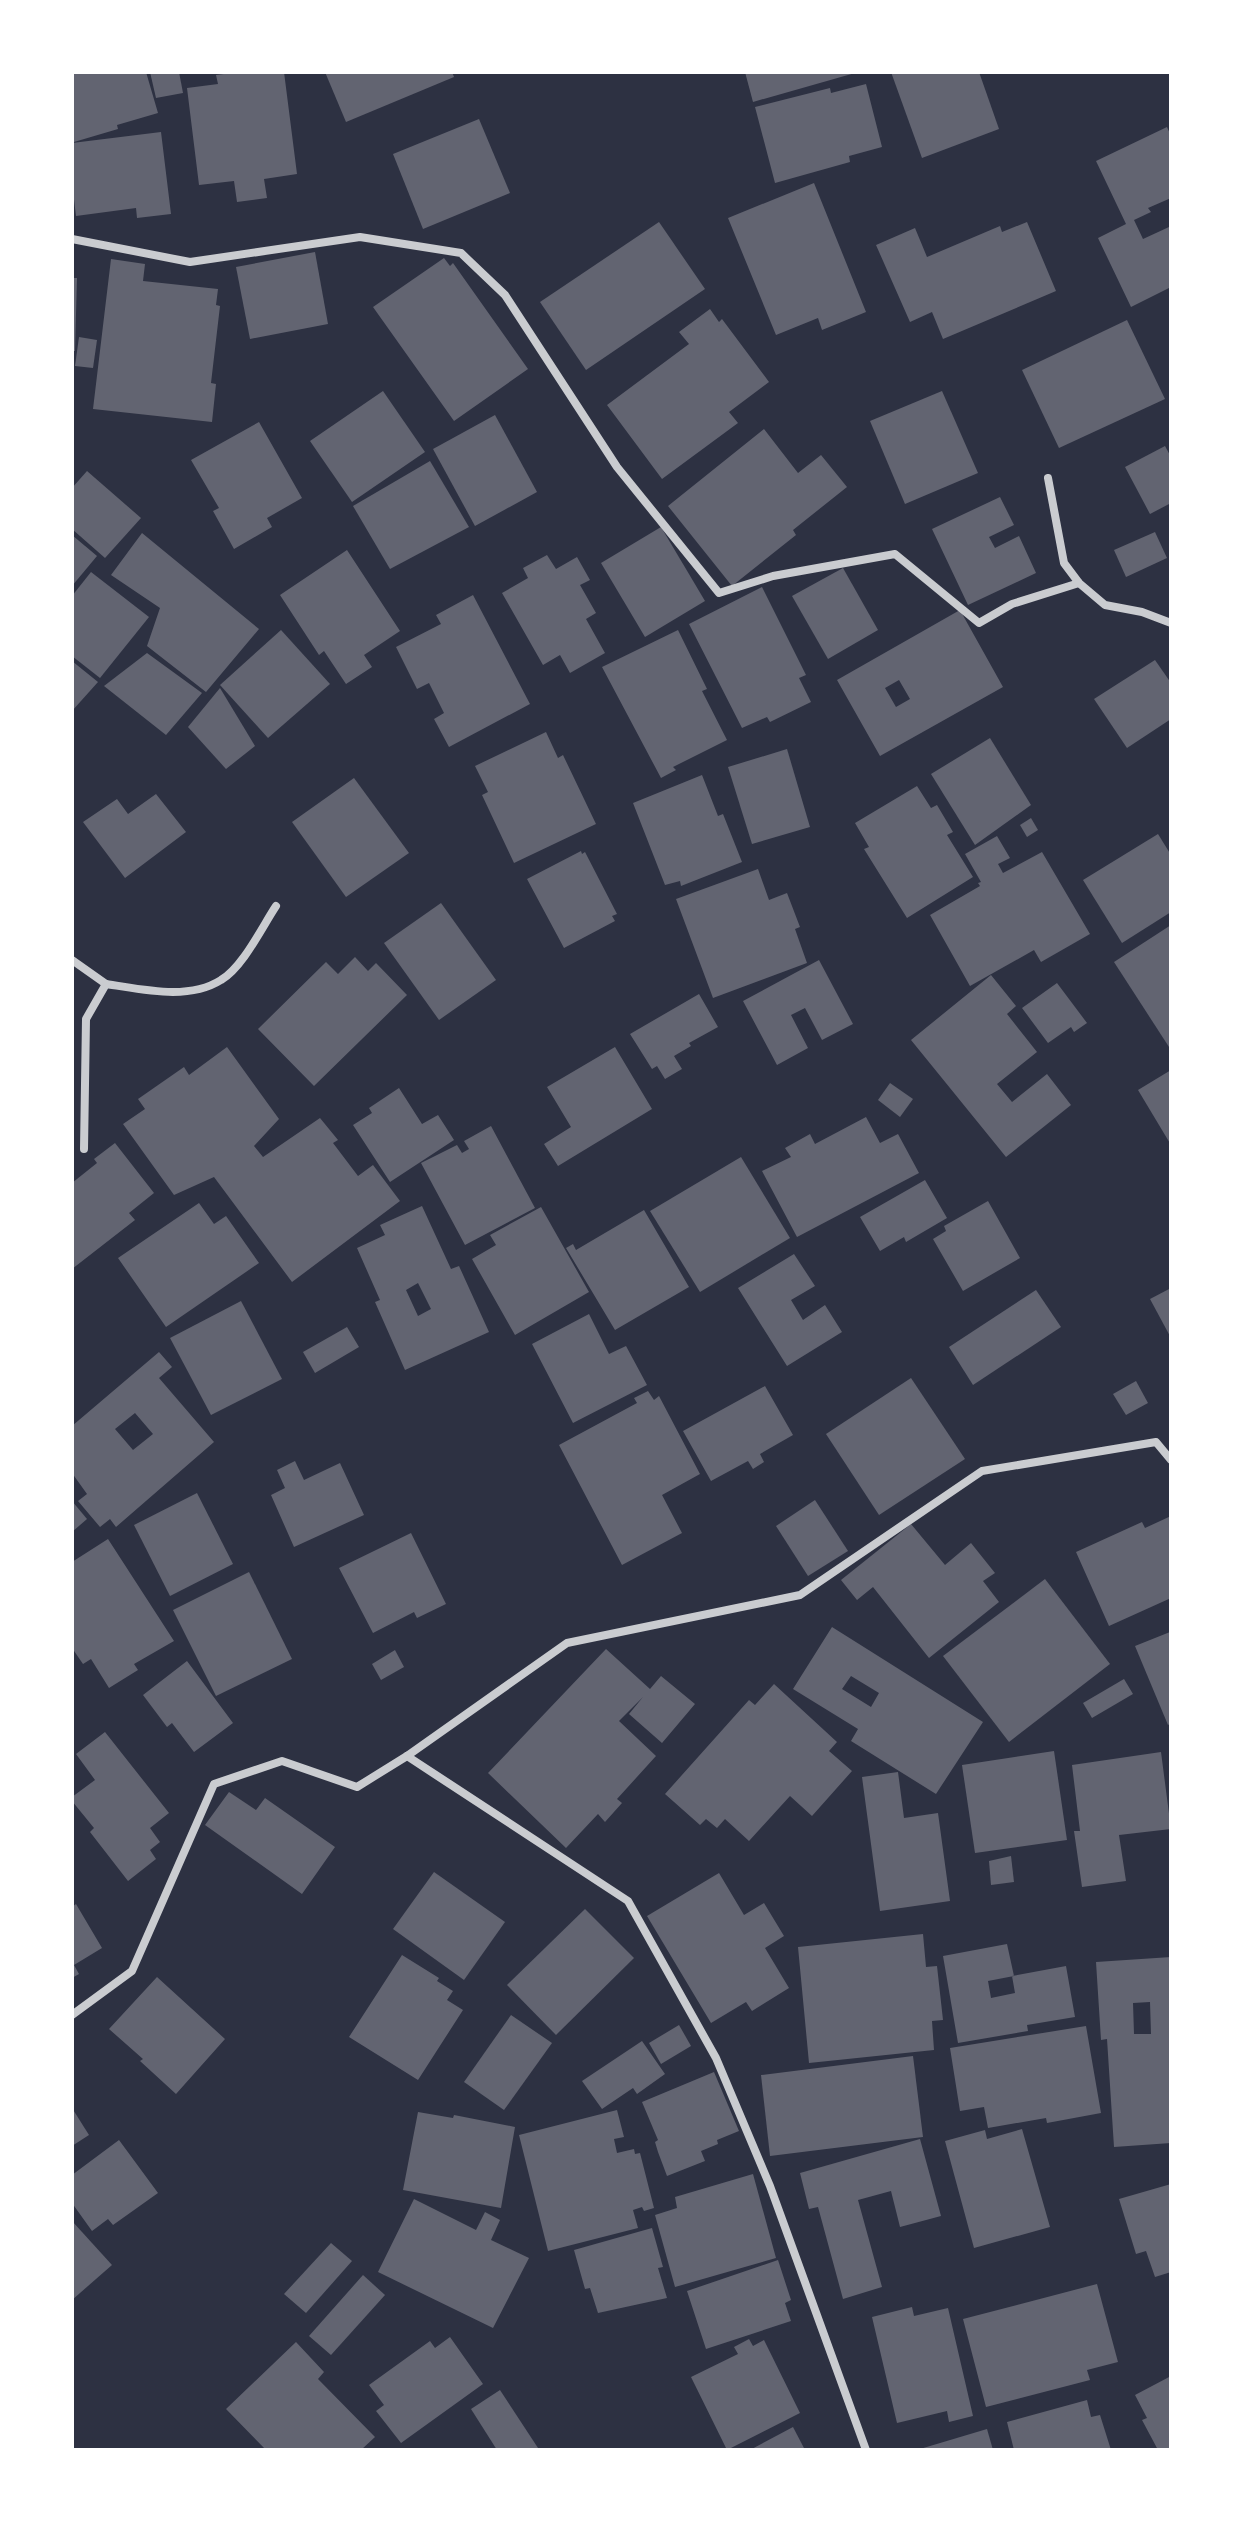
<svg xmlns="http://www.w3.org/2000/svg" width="1243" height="2522" viewBox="0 0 1243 2522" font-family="Montserrat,sans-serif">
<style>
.building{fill:#626471;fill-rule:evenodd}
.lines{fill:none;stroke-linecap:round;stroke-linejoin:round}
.minor{stroke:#caccd0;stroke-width:8}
</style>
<rect width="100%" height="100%" fill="#2d3142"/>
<!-- building -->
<g class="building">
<path d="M72 72H146L158 113 117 125 118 129 74 142Z"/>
<path d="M150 72H179L183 93 156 98Z"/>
<path d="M239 72H284L297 174 264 179 267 198 237 202 234 181 199 185 187 88 218 84 216 75Z"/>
<path d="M325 72H452L454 77 346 122Z"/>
<path d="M745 72H855V73L753 102Z"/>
<path d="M891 72H979L999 129 922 158Z"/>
<path d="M866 84 882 147 849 156 850 162 775 183 755 107 830 88 831 93Z"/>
<path d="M479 119 510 193 423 229 393 154Z"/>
<path d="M1167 127 1171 136V198L1148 208 1151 212 1134 220 1143 239 1169 227 1171 287 1131 307 1098 238 1126 224 1096 161Z"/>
<path d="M161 132 171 214 137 218 136 208 76 216 72 183V143Z"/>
<path d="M814 183 866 312 822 330 818 318 776 335 728 218Z"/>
<path d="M659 222 705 289 586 370 540 302Z"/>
<path d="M1027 222 1056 291 943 339 932 312 910 322 876 245 915 228 927 257 1000 226 1002 232Z"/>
<path d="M315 252 328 324 250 339 236 267Z"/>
<path d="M444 258 450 266 453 263 528 369 454 421 373 307Z"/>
<path d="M111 259 145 264 143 281 218 289 216 305 220 306 211 383 216 384 212 422 93 409Z"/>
<path d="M72 278H77L75 351H72Z"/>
<path d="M710 309 719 322 722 319 769 382 729 412 738 423 662 479 607 405 689 344 679 332Z"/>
<path d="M1127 320 1165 399 1059 448 1022 370Z"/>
<path d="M79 337 97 340 93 368 75 366Z"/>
<path d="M383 391 425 452 352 502 310 441Z"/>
<path d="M942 391 978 473 905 504 870 421Z"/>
<path d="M495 415 537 492 475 526 433 449Z"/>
<path d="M259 422 302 498 267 518 272 527 234 549 213 511 219 508 191 460Z"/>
<path d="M764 429 798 473 821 455 847 487 793 530 796 535 732 586 668 506Z"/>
<path d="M1165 446 1171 457V503L1150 514 1125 467Z"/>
<path d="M430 461 469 527 390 569 353 506Z"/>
<path d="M87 471 141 518 105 558 72 529V488Z"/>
<path d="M1000 497 1014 525 989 537 995 548 1019 536 1036 573 968 605 932 529Z"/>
<path d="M661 527 705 601 645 637 601 563Z"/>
<path d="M1155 532 1167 558 1126 577 1114 550Z"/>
<path d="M142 533 259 629 206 692 147 646 160 608 111 575Z"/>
<path d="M72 535 97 556 72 586Z"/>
<path d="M347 550 400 631 364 655 372 667 346 684 324 651 319 655 280 595Z"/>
<path d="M547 555 556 569 577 557 590 580 580 585 596 613 586 619 605 653 570 673 560 655 543 665 502 593 528 578 523 568Z"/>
<path d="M843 568 878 630 828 659 792 596Z"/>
<path d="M91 572 149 617 100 678 72 656V596Z"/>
<path d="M762 587 806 675 799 678 811 702 770 722 767 717 742 728 689 624Z"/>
<path d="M473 595 530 704 449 747 434 719 444 713 429 683 417 689 396 647 441 624 436 615Z"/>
<path d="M960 610 1003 687 880 756 837 680ZM899 680 910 699 896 707 885 688Z"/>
<path d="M281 630 330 684 268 738 220 685Z"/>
<path d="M678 630 707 689 702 691 727 740 673 767 676 770 661 778 602 667Z"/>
<path d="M147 653 202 693 166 735 104 686Z"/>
<path d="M1155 660 1171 683V719L1127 748 1094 699Z"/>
<path d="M72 661 98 682 72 711Z"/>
<path d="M220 688 255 746 226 769 188 727Z"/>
<path d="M546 732 558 758 563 755 596 824 514 863 482 795 488 792 475 766Z"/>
<path d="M990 738 1031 805 975 845 931 774Z"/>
<path d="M787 749 810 827 752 844 728 767Z"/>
<path d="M702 775 718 816 723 814 742 862 681 886 680 881 665 885 633 803Z"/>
<path d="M354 778 409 853 346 897 292 822Z"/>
<path d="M917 786 931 808 937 805 953 832 947 835 973 877 907 918 864 849 869 847 855 823Z"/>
<path d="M156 794 186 832 125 878 83 822 117 799 128 814Z"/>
<path d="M1031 818 1038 830 1027 837 1020 825Z"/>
<path d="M1158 834 1171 855V912L1122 943 1083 880Z"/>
<path d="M997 836 1010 858 998 864 1003 873 1042 852 1090 934 1041 962 1034 950 970 986 930 915 980 886 978 883 981 882 965 854Z"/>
<path d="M581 851 582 854 585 852 617 914 612 916 615 921 564 948 527 879Z"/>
<path d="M758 869 769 900 787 893 800 927 795 929 807 963 713 998 676 899Z"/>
<path d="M441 903 496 980 439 1020 384 943Z"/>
<path d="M1171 925V1046L1169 1047 1114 962Z"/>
<path d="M355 957 368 971 376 963 407 995 314 1086 258 1029 326 962 338 974Z"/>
<path d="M819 960 853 1024 822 1040 805 1008 791 1015 808 1048 777 1065 743 1001Z"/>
<path d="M991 975 1016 1006 1007 1014 1037 1052 997 1084 1012 1102 1047 1074 1071 1105 1006 1157 911 1040Z"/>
<path d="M1057 983 1087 1023 1074 1032 1071 1027 1048 1043 1022 1008Z"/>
<path d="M699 994 718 1027 689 1043 691 1046 674 1056 682 1069 665 1079 657 1066 652 1069 630 1034Z"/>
<path d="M227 1047 279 1119 254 1146 263 1157 320 1118 338 1140 333 1143 358 1176 373 1165 400 1201 292 1282 214 1177 174 1195 123 1124 145 1109 138 1099 184 1067 189 1075Z"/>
<path d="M615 1047 652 1109 558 1166 544 1144 571 1127 547 1087Z"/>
<path d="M1171 1070V1145L1138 1090Z"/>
<path d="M890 1083 913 1099 900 1117 878 1100Z"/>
<path d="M399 1088 422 1124 438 1115 454 1140 390 1182 353 1125 372 1113 369 1108Z"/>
<path d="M866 1117 880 1143 898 1134 919 1173 797 1237 762 1171 791 1157 785 1148 810 1134 815 1144Z"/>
<path d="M491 1126 535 1208 465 1245 421 1163 457 1145 462 1153 469 1149 464 1141Z"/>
<path d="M115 1143 154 1193 129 1213 135 1220 72 1269V1183L97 1163 94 1159Z"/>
<path d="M741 1157 790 1238 700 1292 650 1211Z"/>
<path d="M925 1180 947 1218 906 1242 904 1237 880 1251 860 1217Z"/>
<path d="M988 1201 1020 1258 963 1291 933 1239 946 1231 944 1226Z"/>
<path d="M199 1203 214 1224 226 1216 259 1263 166 1327 118 1258Z"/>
<path d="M422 1206 451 1269 459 1266 489 1332 405 1370 375 1302 380 1300 357 1248 385 1235 380 1225ZM418 1283 431 1309 418 1316 406 1290Z"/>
<path d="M541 1207 589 1292 515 1335 472 1259 496 1245 490 1235Z"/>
<path d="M644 1210 689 1287 615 1330 566 1248 573 1244 576 1250Z"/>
<path d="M794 1254 815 1286 791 1300 803 1320 825 1305 842 1332 787 1366 738 1288Z"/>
<path d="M1171 1288V1338L1150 1299Z"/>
<path d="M1036 1290 1061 1327 973 1385 949 1347Z"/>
<path d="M241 1301 282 1379 211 1415 170 1338Z"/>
<path d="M589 1314 609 1354 626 1346 647 1385 573 1423 532 1344Z"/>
<path d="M347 1327 359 1347 315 1373 303 1352Z"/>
<path d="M159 1352 172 1367 159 1378 214 1442 116 1527 110 1519 100 1527 78 1501 87 1494 72 1473V1426ZM135 1413 153 1434 133 1450 115 1429Z"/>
<path d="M911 1378 965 1459 879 1515 826 1434Z"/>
<path d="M1136 1381 1148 1403 1126 1415 1113 1394Z"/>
<path d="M765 1386 793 1435 760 1454 764 1462 753 1469 748 1461 711 1481 683 1431Z"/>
<path d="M648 1391 654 1400 659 1396 700 1474 662 1495 682 1533 622 1565 559 1445 637 1403 634 1398Z"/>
<path d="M295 1461 304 1480 340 1463 364 1515 294 1547 271 1495 285 1488 277 1470Z"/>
<path d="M197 1493 233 1564 170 1596 134 1525Z"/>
<path d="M815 1500 848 1551 808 1576 776 1526Z"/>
<path d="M72 1501 87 1519 72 1532Z"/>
<path d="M1171 1516V1598L1109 1626 1076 1552 1142 1522 1145 1528Z"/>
<path d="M911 1524 945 1565 971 1543 995 1573 983 1581 999 1602 929 1658 873 1587 857 1600 841 1580Z"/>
<path d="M411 1533 446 1604 417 1618 414 1612 373 1633 339 1568Z"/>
<path d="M108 1539 174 1641 134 1664 138 1670 109 1688 91 1659 83 1664 72 1648V1562Z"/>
<path d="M249 1572 292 1659 216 1696 173 1610Z"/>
<path d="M1045 1579 1110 1664 1009 1742 943 1656Z"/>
<path d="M832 1627 983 1722 936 1794 851 1741 858 1729 793 1689ZM851 1676 879 1693 871 1707 842 1689Z"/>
<path d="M1170 1632 1171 1723 1168 1725 1135 1646Z"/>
<path d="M606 1649 650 1689 661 1676 695 1704 662 1743 629 1714 643 1697 619 1721 656 1756 617 1799 622 1803 605 1822 598 1814 566 1848 488 1773Z"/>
<path d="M395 1650 404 1667 381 1680 372 1664Z"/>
<path d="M187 1661 233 1723 194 1752 172 1723 167 1727 143 1695Z"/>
<path d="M1124 1679 1133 1694 1092 1718 1083 1703Z"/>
<path d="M774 1684 837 1742 829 1751 852 1771 812 1816 790 1796 749 1841 725 1819 717 1828 706 1819 700 1825 665 1794 749 1700 755 1705Z"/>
<path d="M105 1732 169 1813 150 1828 160 1842 150 1850 156 1859 128 1881 90 1832 94 1828 72 1801V1797L95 1780 76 1754Z"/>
<path d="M1054 1751 1067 1840 975 1853 962 1765Z"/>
<path d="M1161 1752 1171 1829 1119 1835 1126 1881 1082 1887 1074 1831H1080L1072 1765Z"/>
<path d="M898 1772 904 1818 938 1813 950 1901 880 1911 862 1777Z"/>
<path d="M229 1792 256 1810 265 1798 335 1847 302 1894 205 1825Z"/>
<path d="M1011 1856 1014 1882 991 1885 989 1861Z"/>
<path d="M434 1872 505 1922 464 1980 393 1929Z"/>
<path d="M719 1873 744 1915 764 1903 784 1936 765 1948 789 1988 752 2011 746 2002 711 2023 647 1916Z"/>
<path d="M76 1904 102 1948 74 1965 79 1974 72 1978V1907Z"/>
<path d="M585 1909 634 1958 556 2035 507 1985Z"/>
<path d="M923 1934 926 1967 937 1966 943 2020 932 2021 934 2050 809 2063 798 1947Z"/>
<path d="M1007 1944 1014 1976 988 1981 991 1998 1015 1993 1012 1976 1066 1966 1075 2017 1027 2025 1028 2031 958 2043 943 1956Z"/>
<path d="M402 1955 439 1978 437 1981 453 1991 447 2000 463 2010 418 2080 349 2037Z"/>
<path d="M1171 1957V2143L1114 2147 1107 2039 1101 2040 1096 1962ZM1150 2002 1151 2034H1134L1133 2003Z"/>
<path d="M157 1977 225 2039 176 2094 140 2061 143 2059 109 2029Z"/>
<path d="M511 2015 552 2043 504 2110 464 2082Z"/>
<path d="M679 2025 691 2046 661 2064 649 2043Z"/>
<path d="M1086 2026 1101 2113 1047 2123 1046 2118 988 2128 984 2107 960 2111 950 2048Z"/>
<path d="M642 2041 665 2074 637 2094 633 2088 602 2109 582 2081Z"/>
<path d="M913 2056 923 2137 770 2156 761 2075Z"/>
<path d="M714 2072 739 2131 717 2140 718 2144 701 2151 705 2161 667 2176 658 2152 655 2142 658 2140 642 2102Z"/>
<path d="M72 2108 89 2135 72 2146Z"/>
<path d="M617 2110 624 2137 614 2139 617 2153 634 2149 635 2154 640 2153 654 2208 644 2211 642 2207 633 2210 638 2228 548 2251 519 2135Z"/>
<path d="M418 2112 453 2118 454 2115 515 2127 501 2208 403 2190Z"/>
<path d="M1022 2129 1050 2227 974 2248 945 2141 985 2130 987 2139Z"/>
<path d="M920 2139 941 2216 900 2227 891 2191 858 2200 882 2287 843 2299 818 2207 809 2209 800 2173Z"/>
<path d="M119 2140 158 2193 113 2225 108 2219 92 2231 72 2203V2175Z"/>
<path d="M753 2174 776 2258 675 2287 655 2215 677 2208 675 2197Z"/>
<path d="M1171 2184V2272L1155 2277 1146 2251 1136 2254 1119 2199Z"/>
<path d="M414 2199 476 2230 485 2212 500 2220 491 2240 529 2258 493 2328 378 2272Z"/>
<path d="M72 2221 112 2265 72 2300Z"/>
<path d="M652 2228 663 2267 658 2268 667 2298 598 2313 590 2288 585 2289 574 2250Z"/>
<path d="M331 2243 352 2261 306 2313 284 2294Z"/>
<path d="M778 2260 791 2300 785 2303 791 2321 706 2349 687 2291Z"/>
<path d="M363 2275 385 2295 331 2355 309 2336Z"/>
<path d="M1097 2284 1118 2362 1087 2370 1090 2380 986 2407 963 2319Z"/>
<path d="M912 2307 914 2316 948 2308 973 2416 949 2422 947 2411 897 2423 872 2317Z"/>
<path d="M450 2337 483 2384 401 2443 376 2411 384 2405 369 2385 430 2341 435 2348Z"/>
<path d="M749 2339 753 2346 764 2340 800 2413 727 2450 691 2377 738 2354 734 2347Z"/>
<path d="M296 2342 324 2372 318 2379 375 2437 361 2450H266L226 2409Z"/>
<path d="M1171 2376V2450H1158L1142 2420 1147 2418 1135 2395Z"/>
<path d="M500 2390 538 2448 535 2450H497L471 2409Z"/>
<path d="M1087 2400 1091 2417 1100 2415 1111 2450H1014L1007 2422Z"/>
<path d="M793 2427 805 2450H750Z"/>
<path d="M987 2429 993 2450H921L920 2449Z"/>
</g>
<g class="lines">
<!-- minor -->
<g class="minor">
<path d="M72 239 190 262 360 237 461 253 505 295 617 467 719 593 773 576 895 554 979 623 1012 604 1079 583"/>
<path d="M1048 478 1064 563 1079 583 1105 605 1142 612 1171 623"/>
<path d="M72 960 106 984 86 1019 84 1149"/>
<path d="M106 984C141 989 188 1001 221 980 243 967 262 927 276 906"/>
<path d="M407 1756 628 1901 716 2058 770 2186 866 2450"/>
<path d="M72 2015 132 1971 214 1784 282 1761 357 1787 407 1756 567 1643 800 1595 982 1471 1156 1442 1171 1460"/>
</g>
</g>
<!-- border -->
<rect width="1243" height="2522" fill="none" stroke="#ffffff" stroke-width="148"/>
</svg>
